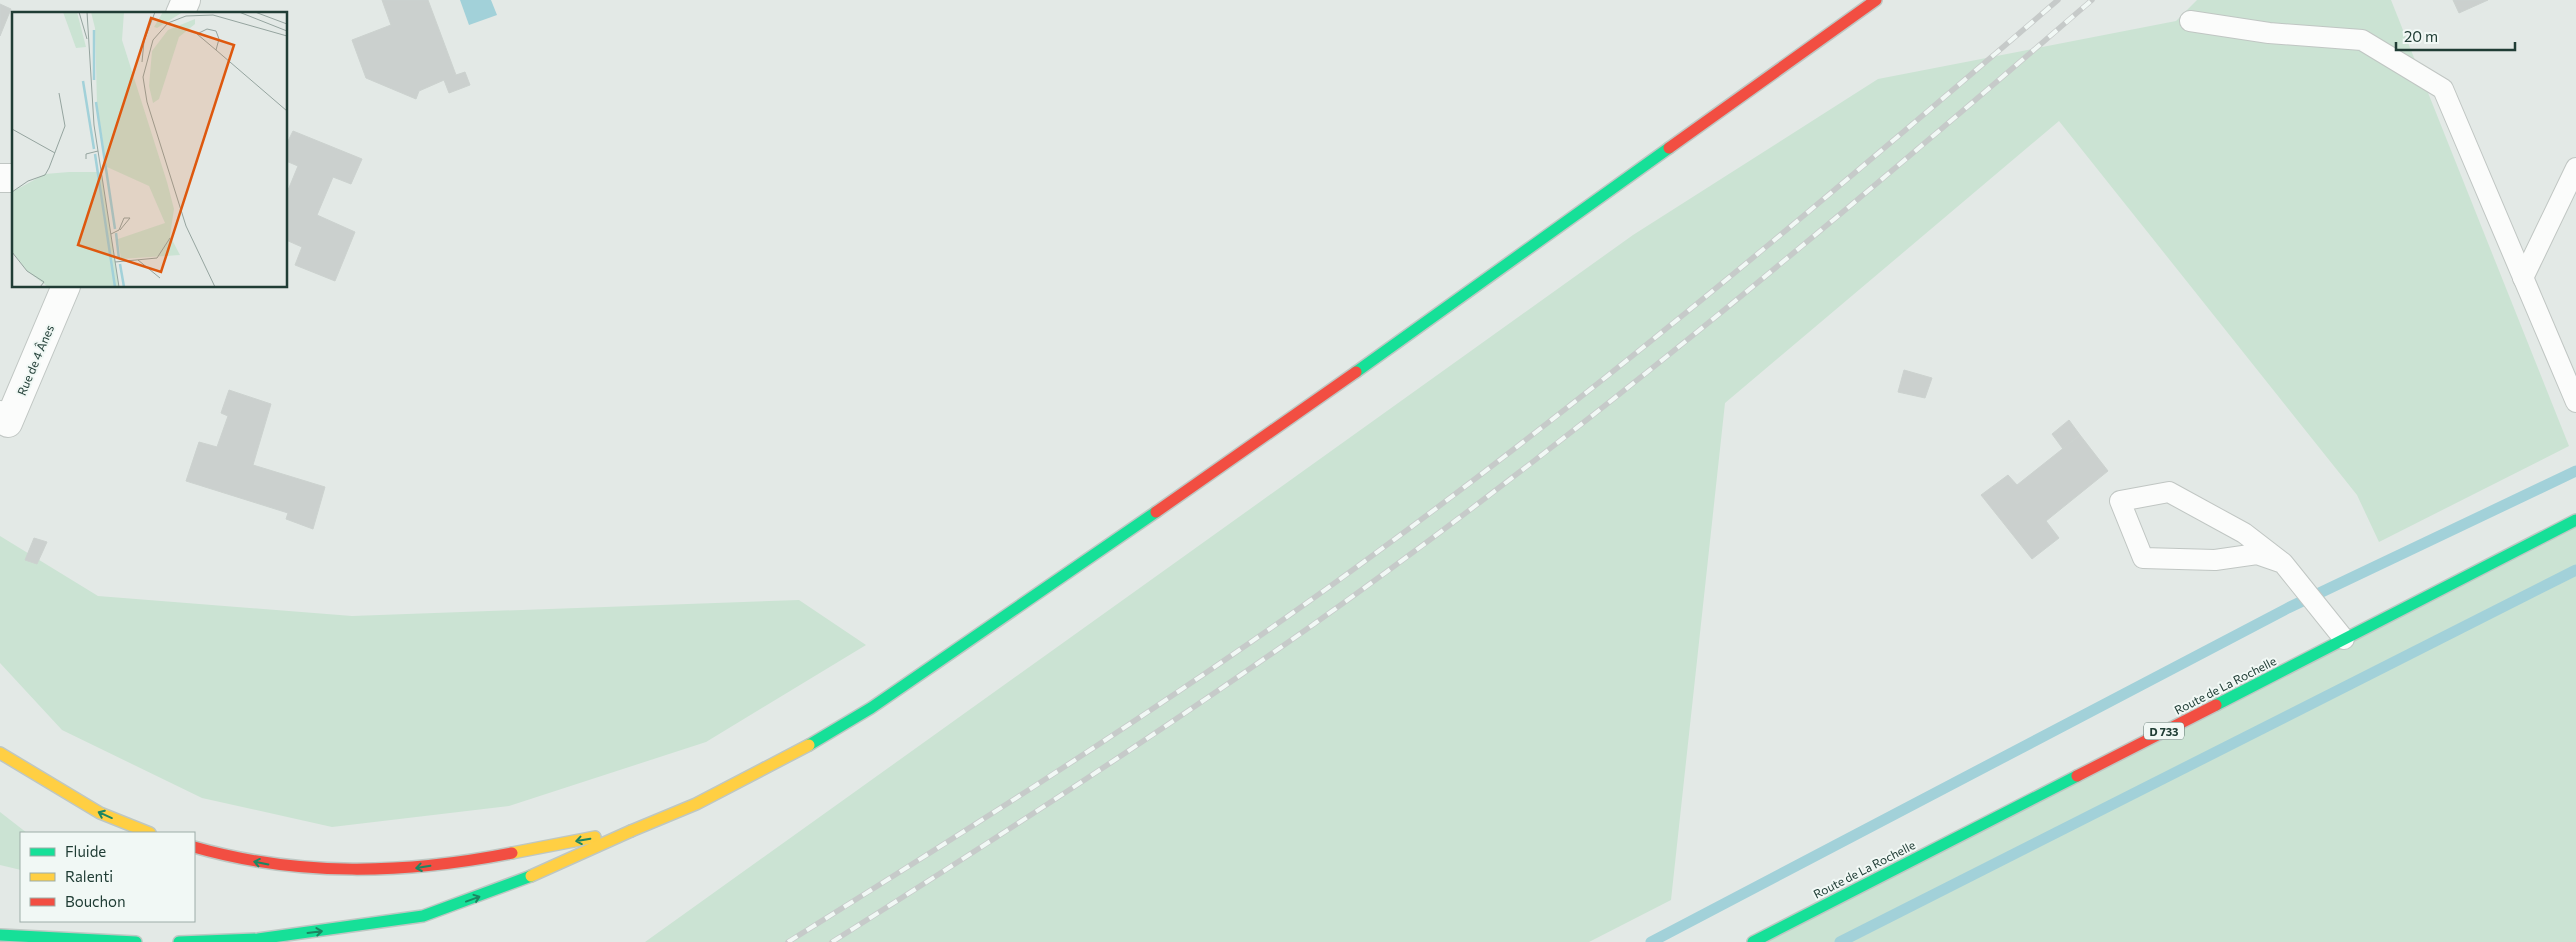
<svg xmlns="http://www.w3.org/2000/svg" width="2576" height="942" viewBox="0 0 2576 942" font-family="Commissioner,sans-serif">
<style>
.green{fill:#cbe3d3}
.water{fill:#a2d1d9}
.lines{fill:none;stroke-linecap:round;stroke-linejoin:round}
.stream{stroke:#a2d1d9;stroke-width:11}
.building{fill:#cbd0ce;stroke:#ccd2cf}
.lane-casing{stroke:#c0c6c3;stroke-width:22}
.street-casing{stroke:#c0c6c3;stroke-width:30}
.fast-casing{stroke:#bec7c3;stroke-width:14}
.slow-casing{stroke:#bec7c3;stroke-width:14}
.jam-casing{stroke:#bec7c3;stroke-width:14}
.lane{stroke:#fbfcfb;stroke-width:20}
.street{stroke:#fbfcfb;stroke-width:28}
.fast{stroke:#16e098;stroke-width:11}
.slow{stroke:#ffcf43;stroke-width:11}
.jam{stroke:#f24e42;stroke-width:11}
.rail-casing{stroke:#c6cac9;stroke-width:5.5}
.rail{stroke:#f1f8f5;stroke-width:4;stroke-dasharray:11;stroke-linecap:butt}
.oneway{stroke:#1c8662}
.labels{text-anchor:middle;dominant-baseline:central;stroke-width:4;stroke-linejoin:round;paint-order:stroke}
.shield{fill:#f1f8f5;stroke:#5f756f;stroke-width:1}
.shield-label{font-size:11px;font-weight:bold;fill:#203d35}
.street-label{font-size:12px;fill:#203d35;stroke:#f1f8f5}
.inset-river{fill:none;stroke:#a2d1d9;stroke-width:2.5}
.inset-road{fill:none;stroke:#95a49f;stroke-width:1}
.view{fill:#de580e;fill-opacity:0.15;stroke:#de580e;stroke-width:2.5}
.inset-edge{fill:none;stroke:#203d35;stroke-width:2.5}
</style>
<rect width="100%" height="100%" fill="#e3e9e6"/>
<!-- green -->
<g class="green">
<path d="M2197 0H2391L2569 446 2379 542 2357 495 2059 121 1725 403 1671 900 1589 942H645L1633 235 1878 79 2176 21Z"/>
<path d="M2576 520V942H1753Z"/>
<path d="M0 536 98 596 352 616 799 600 866 645 706 742 509 806 332 827 202 798 62 730 0 663Z"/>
<path d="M0 812 27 833H21V870L0 865Z"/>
</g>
<!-- water -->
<path class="water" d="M460 0H491L497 15 469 25Z"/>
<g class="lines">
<!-- stream -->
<g class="stream">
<path d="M1651 942 2288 608 2576 471"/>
<path d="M1840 942 2576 570"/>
</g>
</g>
<!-- building -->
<g class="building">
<path d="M382 0H428L456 75 465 72 470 85 449 93 444 80 419 91 416 99 366 78 352 40 391 25Z"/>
<path d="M2453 0H2488L2459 13Z"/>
<path d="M0 4 11 9 0 36Z"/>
<path d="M293 131 362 159 351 184 333 177 317 215 355 232 335 281 295 265 302 247 286 240V195L298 166 286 161V145Z"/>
<path d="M1904 370 1932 378 1925 398 1898 392Z"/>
<path d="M229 390 271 404 253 465 325 487 313 529 286 519 288 513 186 481 199 442 217 447 228 416 221 413Z"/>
<path d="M2069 420 2080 435 2063 449 2052 434Z"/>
<path d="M2080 435 2108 471 2046 521 2059 538 2032 559 1981 495 2008 475 2017 485Z"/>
<path d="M34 538 47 542 37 564 25 560Z"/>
</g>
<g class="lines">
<defs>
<g id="lane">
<path d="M2190 21 2269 33 2362 40 2443 89 2576 402"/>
<path d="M2523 278 2576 168"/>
<path d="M2283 563 2244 533 2169 492 2120 501 2143 558 2215 560 2257 554 2283 563 2344 639"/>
</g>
<g id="street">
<path d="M180 14 186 0"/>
<path d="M0 178H14"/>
<path d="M0 415 8 423 66 286"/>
</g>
<g id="fast">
<path d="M1356 372 1669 148"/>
<path d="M2216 705 2576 520"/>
<path d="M809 745 871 708 1156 512"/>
<path d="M0 935 136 942"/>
<path d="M179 942 258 939 423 916 531 876"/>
<path d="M1753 942 2077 776"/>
</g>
<g id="slow">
<path d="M0 753 100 813 150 833"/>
<path d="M631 831 696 804 809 745"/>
<path d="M512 853 595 837"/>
<path d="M531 876 631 831"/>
</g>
<g id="jam">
<path d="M1669 148 1876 0"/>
<path d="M1156 512 1356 372"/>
<path d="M2077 776 2216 705"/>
<path d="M194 847C299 877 405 874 512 853"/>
</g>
</defs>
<!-- lane casing -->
<use href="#lane" class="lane-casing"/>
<!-- street casing -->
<use href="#street" class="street-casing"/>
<!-- fast casing -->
<use href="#fast" class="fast-casing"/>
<!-- slow casing -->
<use href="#slow" class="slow-casing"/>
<!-- jam casing -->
<use href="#jam" class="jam-casing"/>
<!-- lane -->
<use href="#lane" class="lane"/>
<!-- street -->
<use href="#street" class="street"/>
<!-- fast -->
<use href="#fast" class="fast"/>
<!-- slow -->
<use href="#slow" class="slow"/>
<!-- jam -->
<use href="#jam" class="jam"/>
<defs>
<g id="rail">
<path d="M788 942C961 834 1134 725 1301 607 1565 420 1813 210 2058 0"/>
<path d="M832 942C995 839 1157 735 1314 624 1585 432 1840 217 2092 0"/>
</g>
</defs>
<!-- rail casing -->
<use href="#rail" class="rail-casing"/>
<!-- rail -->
<use href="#rail" class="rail"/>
</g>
<!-- one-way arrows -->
<defs><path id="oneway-shaft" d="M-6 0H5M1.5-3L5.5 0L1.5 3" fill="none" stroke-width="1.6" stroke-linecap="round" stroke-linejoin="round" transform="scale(1.25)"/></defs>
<g class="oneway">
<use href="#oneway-shaft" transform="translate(105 815) rotate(-156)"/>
<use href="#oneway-shaft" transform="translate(583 840) rotate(170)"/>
<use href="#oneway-shaft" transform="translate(261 863) rotate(-169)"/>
<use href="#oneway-shaft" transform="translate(423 867) rotate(171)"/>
<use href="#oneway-shaft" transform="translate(473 899) rotate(-20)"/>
<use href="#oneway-shaft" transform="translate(315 932) rotate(-7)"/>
</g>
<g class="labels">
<!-- shield labels -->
<rect class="shield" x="2144" y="722.5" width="40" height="17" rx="4"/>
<g class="shield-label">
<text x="2164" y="731">D 733</text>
</g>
<!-- street labels -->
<g class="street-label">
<text transform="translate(35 360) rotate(-67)">Rue de 4 Ânes</text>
<text transform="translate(2225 685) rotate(-27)">Route de La Rochelle</text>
<text transform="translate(1864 869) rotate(-27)">Route de La Rochelle</text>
</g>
</g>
<!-- overview -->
<g transform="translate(12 12)">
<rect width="275" height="275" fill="#e3e9e6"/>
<path d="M51 0H65L74 35 64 36ZM79 0H112L110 28 155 170 162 197 158 224 168 243 109 247 106 227 153 211 137 174 95 155 85 92 83 16ZM151 0H171L145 16 142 15ZM183 7V12L167 25 147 87 141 91 137 74 140 39 156 18ZM57 160H89L107 275H36L15 259 0 239V180L33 162Z" fill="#cbe3d3"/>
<path class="inset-river" d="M82 18V68M71 69 82 137M84 90 103 217M83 142 103 275M104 221 107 247M108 252 112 275"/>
<path class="inset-road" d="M67 0 75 27M75 0 82 113 107 275M227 0 275 19M243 0 275 12M204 38 207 27 204 19 195 17 185 22 204 38 275 99M130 50 132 29 143 0M131 65 135 90 174 214 203 275M131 65 141 28 156 11 174 4 201 3 275 24M0 117 43 141M74 147V142L86 139M0 180 16 169 33 163 37 156 53 114 47 81M108 218 118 206M99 222 107 218 112 206H118M0 240 15 259 32 270 28 275M126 248 148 266M103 250 145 246 158 226"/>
<path class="view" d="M139 6 222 33 149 260 66 233Z"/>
<rect width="275" height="275" class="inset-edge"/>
</g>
<!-- legend -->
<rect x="20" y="832" width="175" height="90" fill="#f1f8f5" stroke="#9dada8"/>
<rect x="30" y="848" width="25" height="8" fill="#16e098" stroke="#9dada8"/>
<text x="65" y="857" font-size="15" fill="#203d35">Fluide</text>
<rect x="30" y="873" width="25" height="8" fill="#ffcf43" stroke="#9dada8"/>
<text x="65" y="882" font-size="15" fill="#203d35">Ralenti</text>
<rect x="30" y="898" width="25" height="8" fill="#f24e42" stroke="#9dada8"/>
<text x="65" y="907" font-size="15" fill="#203d35">Bouchon</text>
<!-- scale -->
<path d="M2396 42v8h119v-8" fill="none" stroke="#203d35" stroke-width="2.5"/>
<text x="2404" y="42" font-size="15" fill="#203d35" stroke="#f1f8f5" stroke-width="4" paint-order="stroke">20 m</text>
</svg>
